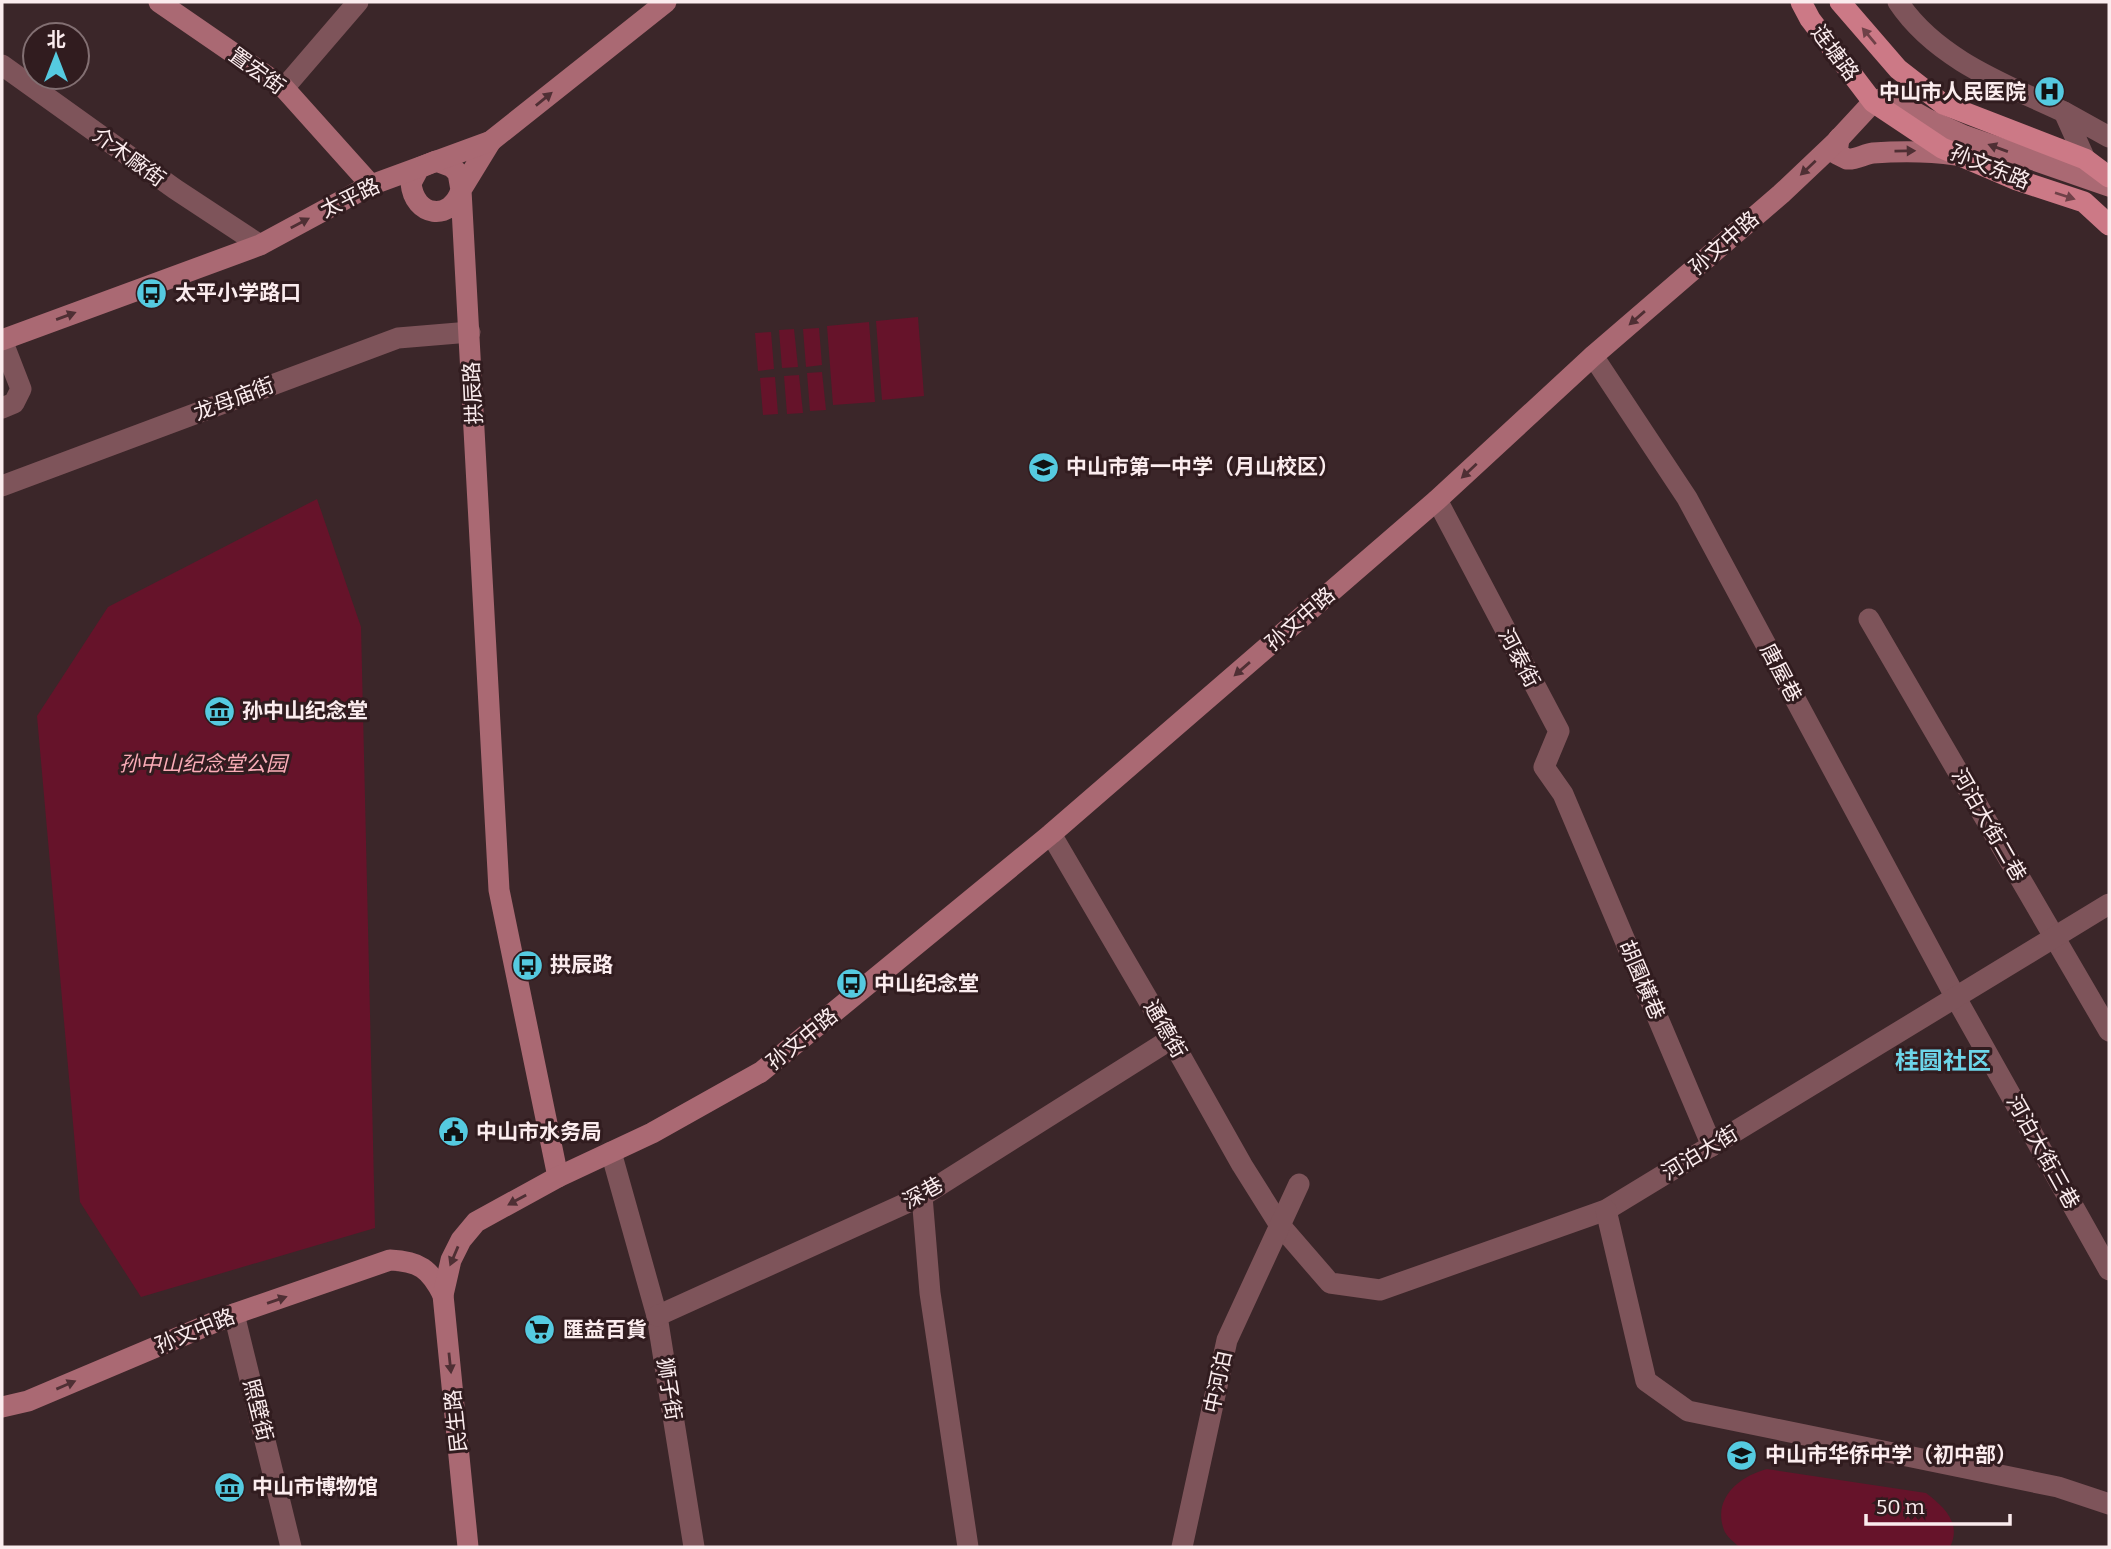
<svg xmlns="http://www.w3.org/2000/svg" width="2111" height="1549" viewBox="0 0 2111 1549" font-family="Bitter,'Noto Sans SC',serif">
<style>
.green{fill:#66132a}
.lines{fill:none;stroke-linecap:round;stroke-linejoin:round}
.street{stroke:#7e545a;stroke-width:21}
.secondary{stroke:#aa6973;stroke-width:21}
.primary{stroke:#cc7986;stroke-width:21}
.oneway{fill:#6f4148}
.oneway2{fill:#4f2f34}
.labels{text-anchor:middle;dominant-baseline:central;stroke-width:6;stroke-linejoin:round;paint-order:stroke}
.street-label{font-size:21px;fill:#fbecee;stroke:#311c1f}
.poi-label{font-size:21px;font-weight:bold;fill:#fbecee;stroke:#311c1f;text-anchor:start}
.park-label{font-size:21px;font-style:italic;fill:#faacb7;stroke:#311c1f}
.quarter-label{font-size:24px;font-weight:bold;fill:#6dd5e9;stroke:#311c1f}
</style>
<rect width="100%" height="100%" fill="#3b2629"/>
<!-- green -->
<g class="green">
<path d="M918 317 924 396 882 400 876 321Z"/>
<path d="M869 322 875 402 833 405 827 326Z"/>
<path d="M819 328 822 365 806 367 803 329Z"/>
<path d="M794 329 798 367 782 368 779 330Z"/>
<path d="M771 332 774 369 758 371 755 333Z"/>
<path d="M822 372 826 410 810 411 807 373Z"/>
<path d="M799 375 803 413 787 414 784 376Z"/>
<path d="M775 377 778 414 763 415 760 378Z"/>
<path d="M317 499 361 627 375 1228 141 1297 80 1202 37 716 108 607Z"/>
<path d="M1767 1469 1926 1493C1944 1507 1962 1523 1950 1547H1739C1734 1542 1726 1536 1724 1530 1712 1498 1740 1476 1767 1469Z"/>
</g>
<g class="lines">
<!-- street -->
<g class="street">
<path d="M1898 2C1936 59 2004 84 2064 112"/>
<path d="M2 65 175 189 260 245"/>
<path d="M284 88 358 2"/>
<path d="M2085 159 2064 112 2109 137"/>
<path d="M2 340 21 389 14 403 2 408"/>
<path d="M1593 356 1687 498 1956 998 2109 1270"/>
<path d="M2 486 398 338 470 332"/>
<path d="M1437 500 1559 731 1544 767 1563 794 1712 1146"/>
<path d="M1869 619 2109 1031"/>
<path d="M1051 834 1171 1039 1242 1165 1279 1224 1330 1283 1380 1290 1606 1210 2109 904"/>
<path d="M611 1152 657 1316 694 1547"/>
<path d="M922 1196 930 1293 968 1547"/>
<path d="M1606 1210 1646 1381 1688 1411 2058 1487 2109 1504"/>
<path d="M234 1314 291 1547"/>
<path d="M657 1316 922 1196 1171 1039"/>
<path d="M1182 1547 1227 1340 1299 1184"/>
</g>
<!-- secondary -->
<g class="secondary">
<path d="M159 2 284 88 371 185"/>
<path d="M1839 138 1837 154 1847 159C1856 160 1864 154 1873 153 1901 151 1928 151 1956 155"/>
<path d="M491 141 461 190C451 222 414 217 411 183L419 168 436 161 452 167 458 173 461 190 499 890 558 1177"/>
<path d="M2 340 260 245 371 185 491 141 666 2"/>
<path d="M2 1407 28 1401 234 1314 390 1260C419 1261 430 1269 443 1295"/>
<path d="M468 1547 443 1295 451 1260 461 1240 476 1222 558 1177 652 1133 761 1072 1051 834 1437 500 1593 356 1781 194 1835 143 1873 102 1883 98 1893 100 1925 118 1965 136 2109 186"/>
</g>
<!-- primary -->
<g class="primary">
<path d="M1801 2 1810 19 1873 102 1942 148 2017 180 2084 202 2109 225"/>
<path d="M1840 2 1898 69 1943 104 2085 159 2109 177"/>
</g>
</g>
<!-- one-way arrows -->
<defs><path id="oneway-solid" d="M-6-.8H1V-3.2L6.5 0L1 3.2V.8H-6Z" transform="scale(1.75)"/></defs>
<g class="oneway">
<use href="#oneway-solid" transform="translate(1869 36) rotate(-130)"/>
<use href="#oneway-solid" transform="translate(2065 196) rotate(18)"/>
</g>
<g class="oneway2">
<use href="#oneway-solid" transform="translate(544 99) rotate(-39)"/>
<use href="#oneway-solid" transform="translate(1998 148) rotate(-160)"/>
<use href="#oneway-solid" transform="translate(1905 151) rotate(-1)"/>
<use href="#oneway-solid" transform="translate(1808 168) rotate(137)"/>
<use href="#oneway-solid" transform="translate(300 223) rotate(-28)"/>
<use href="#oneway-solid" transform="translate(66 316) rotate(-20)"/>
<use href="#oneway-solid" transform="translate(1637 318) rotate(139)"/>
<use href="#oneway-solid" transform="translate(1469 471) rotate(137)"/>
<use href="#oneway-solid" transform="translate(1242 669) rotate(139)"/>
<use href="#oneway-solid" transform="translate(517 1200) rotate(151)"/>
<use href="#oneway-solid" transform="translate(454 1256) rotate(113)"/>
<use href="#oneway-solid" transform="translate(277 1300) rotate(-19)"/>
<use href="#oneway-solid" transform="translate(450 1363) rotate(84)"/>
<use href="#oneway-solid" transform="translate(66 1385) rotate(-23)"/>
</g>
<!-- icons -->
<defs>
<symbol id="hospital-disc" viewBox="-11 -11 22 22"><circle r="9.5" fill="#55cae0" stroke="#311c1f"/><path d="M-5-5h3v3.5h4V-5h3V5h-3V1.5h-4V5h-3Z" fill="#111"/></symbol>
<symbol id="bus-disc" viewBox="-11 -11 22 22"><circle r="9.5" fill="#55cae0" stroke="#311c1f"/><path d="M-5-6H5V4H4V6H2V4H-2V6H-4V4H-5ZM-3.5-4V0h7V-4ZM-3.5 1.2v1.5H-2V1.2ZM2 1.2v1.5H3.5V1.2Z" fill="#111"/></symbol>
<symbol id="school-disc" viewBox="-11 -11 22 22"><circle r="9.5" fill="#55cae0" stroke="#311c1f"/><path d="M0-5L7-2L0 1L-7-2ZM-4 1L0 2.5L4 1V4Q0 6-4 4Z" fill="#111"/></symbol>
<symbol id="museum-disc" viewBox="-11 -11 22 22"><circle r="9.5" fill="#55cae0" stroke="#311c1f"/><path d="M0-6L6-3V-2H-6V-3ZM-5-1h2V3h-2ZM-1-1h2V3h-2ZM3-1h2V3H3ZM-6 4H6V6H-6Z" fill="#111"/></symbol>
<symbol id="civic-disc" viewBox="-11 -11 22 22"><circle r="9.5" fill="#55cae0" stroke="#311c1f"/><path d="M-.6-6.5H3V-4.5H.6V-3L4-1V1h2V6H-6V1h2V-1L-.6-3ZM-1.2 2.5V6h2.4V2.5Z" fill="#111"/></symbol>
<symbol id="supermarket-disc" viewBox="-11 -11 22 22"><circle r="9.5" fill="#55cae0" stroke="#311c1f"/><path d="M-6-5.5h2.5l.6 2H6L4.5 2H-2.5L-4.4-4H-6ZM-1.5 3.2a1.3 1.3 0 1 0 .1 0ZM3 3.2a1.3 1.3 0 1 0 .1 0Z" fill="#111"/></symbol>
</defs>
<g fill-rule="evenodd">
<use href="#hospital-disc" x="2032" y="74" width="35" height="35"/>
<use href="#bus-disc" x="134" y="276" width="35" height="35"/>
<use href="#school-disc" x="1026" y="450" width="35" height="35"/>
<use href="#museum-disc" x="202" y="694" width="35" height="35"/>
<use href="#bus-disc" x="510" y="948" width="35" height="35"/>
<use href="#bus-disc" x="834" y="966" width="35" height="35"/>
<use href="#civic-disc" x="436" y="1114" width="35" height="35"/>
<use href="#supermarket-disc" x="522" y="1312" width="35" height="35"/>
<use href="#school-disc" x="1724" y="1438" width="35" height="35"/>
<use href="#museum-disc" x="212" y="1470" width="35" height="35"/>
</g>
<g class="labels">
<!-- street labels -->
<g class="street-label">
<text transform="translate(1835 53) rotate(53)">连塘路</text>
<text transform="translate(257 71) rotate(36)">置宏街</text>
<text transform="translate(129 157) rotate(36)">介木廠街</text>
<text transform="translate(1990 167) rotate(22)">孙文东路</text>
<text transform="translate(350 198) rotate(-26)">太平路</text>
<text transform="translate(1724 243) rotate(-41)">孙文中路</text>
<text transform="translate(473 393) rotate(-93)">拱辰路</text>
<text transform="translate(234 399) rotate(-21)">龙母庙街</text>
<text transform="translate(1300 619) rotate(-41)">孙文中路</text>
<text transform="translate(1519 658) rotate(62)">河泰街</text>
<text transform="translate(1781 673) rotate(62)">唐屋巷</text>
<text transform="translate(1989 825) rotate(60)">河泊大街二巷</text>
<text transform="translate(1642 980) rotate(67)">胡園橫巷</text>
<text transform="translate(1165 1029) rotate(60)">通德街</text>
<text transform="translate(802 1039) rotate(-39)">孙文中路</text>
<text transform="translate(2043 1152) rotate(61)">河泊大街三巷</text>
<text transform="translate(1700 1153) rotate(-31)">河泊大街</text>
<text transform="translate(923 1193) rotate(-29)">深巷</text>
<text transform="translate(195 1331) rotate(-22)">孙文中路</text>
<text transform="translate(1218 1382) rotate(-78)">中河泊</text>
<text transform="translate(669 1389) rotate(81)">狮子街</text>
<text transform="translate(258 1410) rotate(76)">照壁街</text>
<text transform="translate(456 1421) rotate(-96)">民生路</text>
</g>
<!-- poi labels -->
<g class="poi-label">
<text x="2026" y="92" text-anchor="end">中山市人民医院</text>
<text x="175" y="293">太平小学路口</text>
<text x="1066" y="467">中山市第一中学（月山校区）</text>
<text x="242" y="711">孙中山纪念堂</text>
<text x="550" y="965">拱辰路</text>
<text x="874" y="984">中山纪念堂</text>
<text x="476" y="1132">中山市水务局</text>
<text x="563" y="1330">匯益百貨</text>
<text x="1765" y="1455">中山市华侨中学（初中部）</text>
<text x="252" y="1487">中山市博物馆</text>
</g>
<!-- park labels -->
<g class="park-label">
<text x="203" y="764">孙中山纪念堂公园</text>
</g>
<!-- quarter labels -->
<g class="quarter-label">
<text x="1943" y="1061">桂圆社区</text>
</g>
</g>
<!-- border -->
<rect width="2111" height="1549" fill="none" stroke="#fbecee" stroke-width="7"/>
<!-- north arrow -->
<g transform="translate(56 56)"><circle r="33" fill="#311c1f" stroke="#826f72" stroke-width="2"/>
<path d="M0-5L12 26L0 18L-12 26Z" fill="#55cae0"/>
<text y="-10" font-size="19" font-weight="bold" text-anchor="middle" fill="#fbecee">北</text>
</g>
<!-- scale -->
<path d="M1866 1514v10h144v-10" fill="none" stroke="#fbecee" stroke-width="3.5"/>
<text x="1876" y="1514" font-size="21" fill="#fbecee" stroke="#311c1f" stroke-width="5" paint-order="stroke">50 m</text>
</svg>
